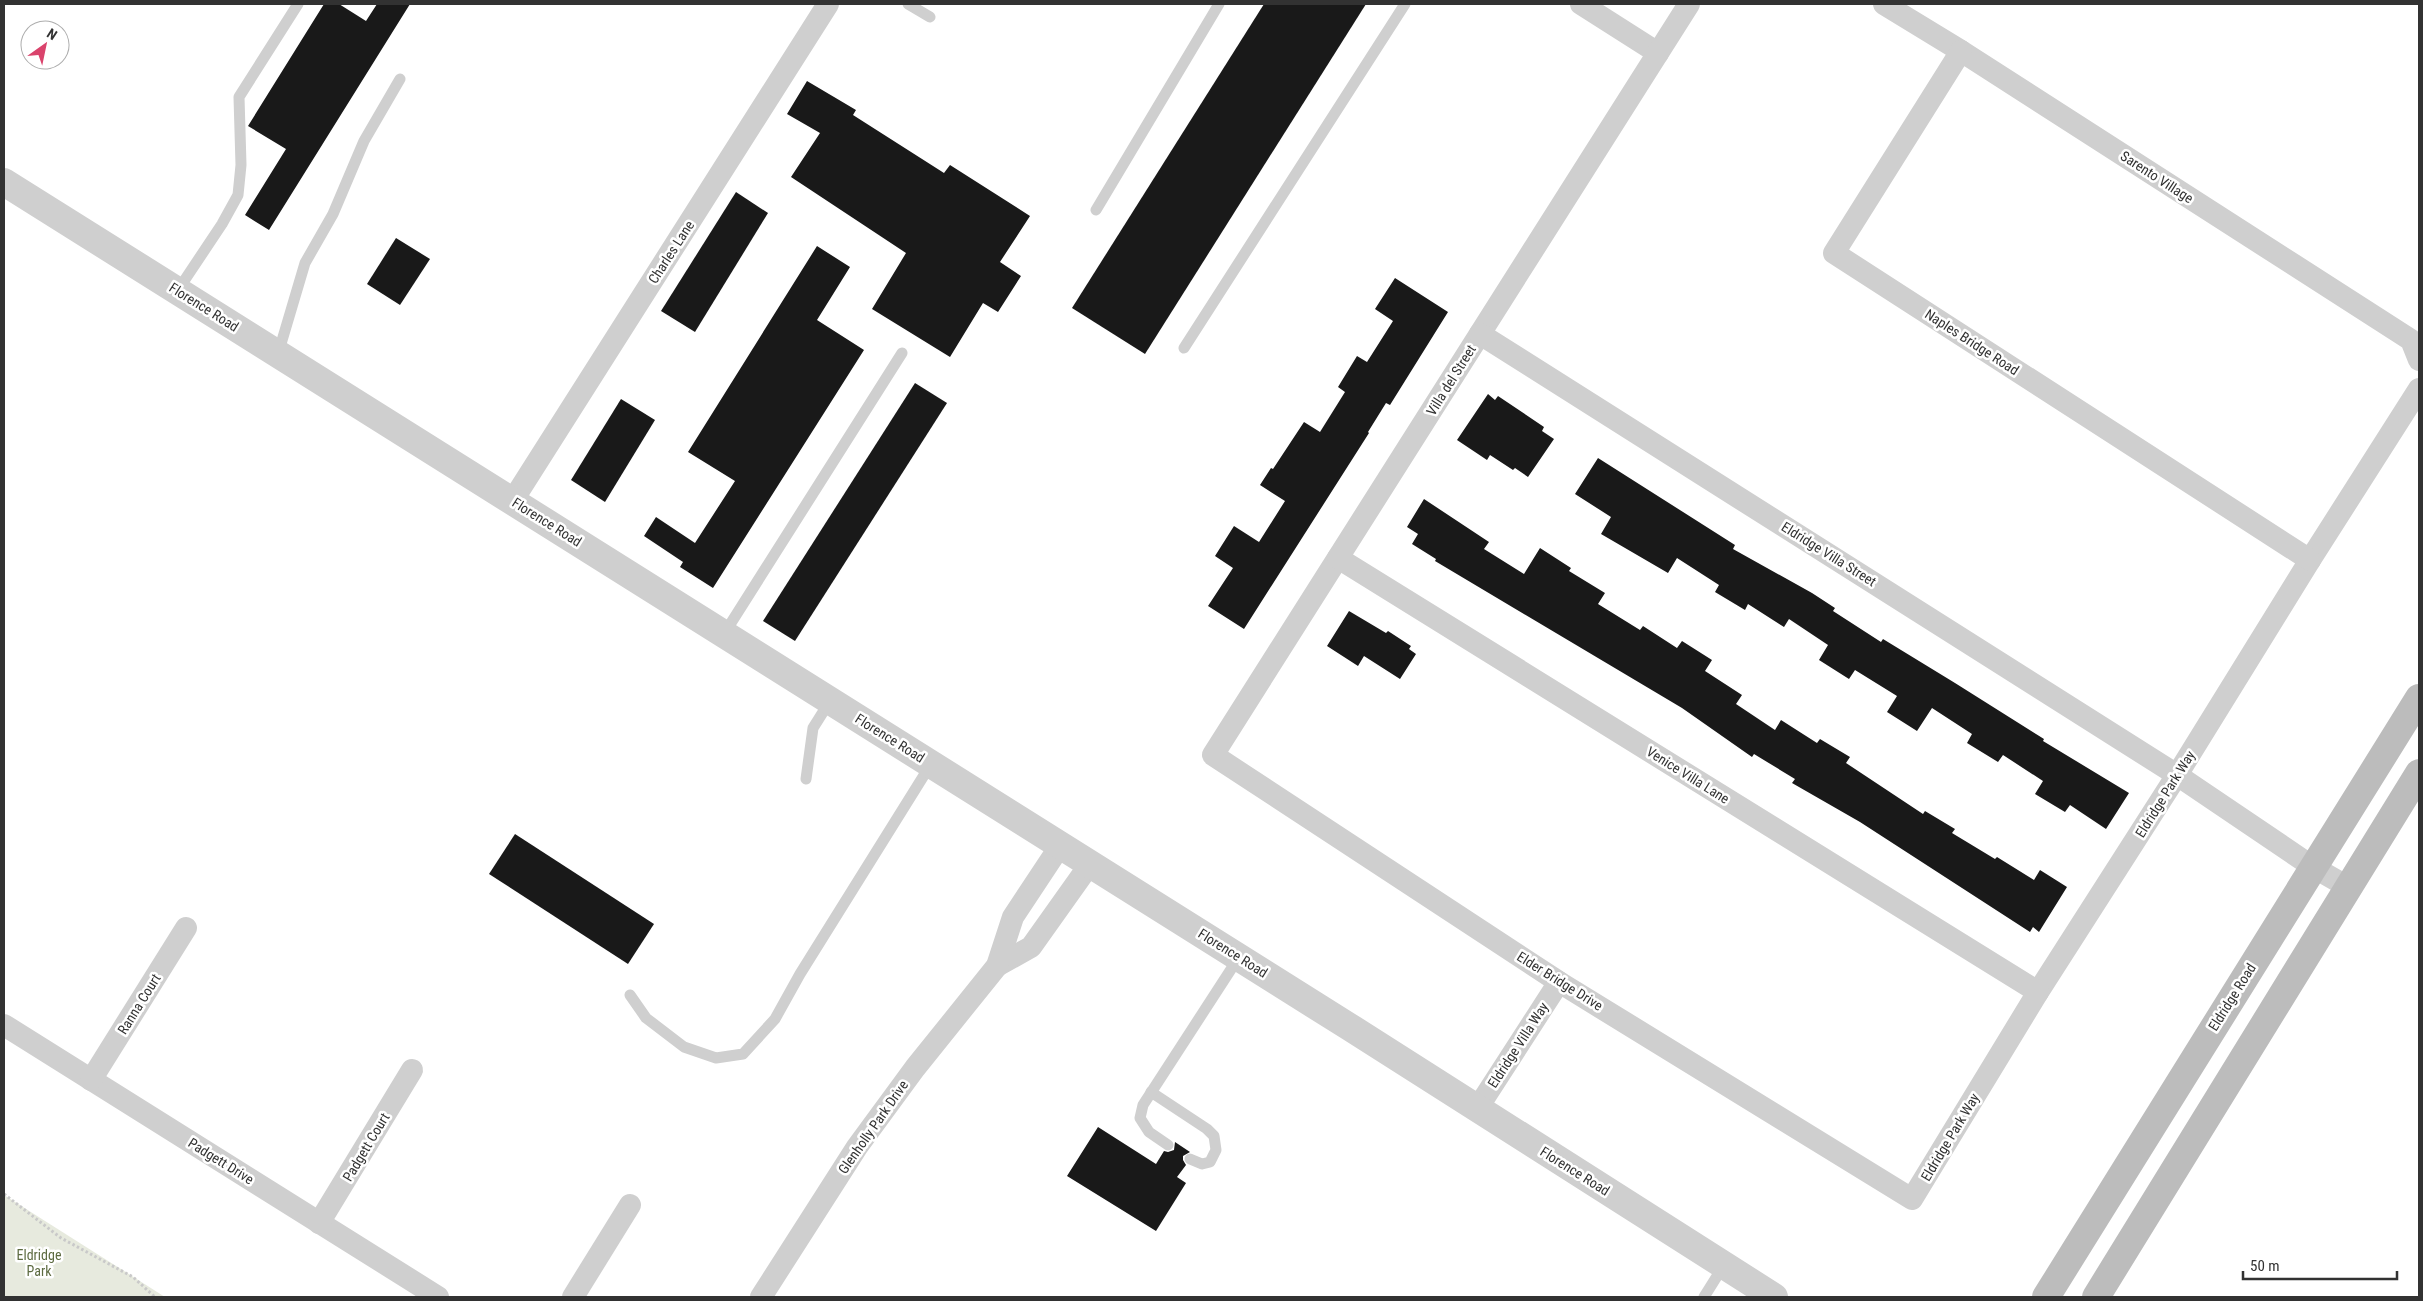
<svg xmlns="http://www.w3.org/2000/svg" width="2423" height="1301" viewBox="0 0 2423 1301" font-family="'Roboto Condensed',sans-serif">
<style>
.green{fill:#e7eade}
.building{fill:#191919}
.lines{fill:none;stroke-linecap:round;stroke-linejoin:round}
.path{stroke:#c9c9c9;stroke-width:3;stroke-dasharray:2.5 2.5;stroke-linecap:butt}
.service{stroke:#cfcfcf;stroke-width:11}
.minor{stroke:#cfcfcf;stroke-width:22}
.tertiary{stroke:#cfcfcf;stroke-width:28}
.secondary{stroke:#bcbcbc;stroke-width:28}
.labels{text-anchor:middle;dominant-baseline:central;stroke-width:5;stroke-linejoin:round;paint-order:stroke}
.street-label{font-size:14px;fill:#323232;stroke:#fff}
.park-label{font-size:14px;fill:#5d6b41;stroke:#fff}
</style>
<rect width="100%" height="100%" fill="#fff"/>
<!-- green -->
<path class="green" d="M4 1195 165 1297H4Z"/>
<!-- building -->
<g class="building">
<path d="M324 4H339L366 21 377 4H410L269 230 245 215 286 149 248 126Z"/>
<path d="M1264 4H1366L1145 354 1072 308Z"/>
<path d="M807 81 856 110 853 115 944 173 950 165 1030 216 1000 262 1021 276 998 312 983 303 950 357 872 309 906 253 791 177 820 133 787 114Z"/>
<path d="M736 192 768 213 695 332 661 311Z"/>
<path d="M396 238 430 259 400 305 367 284Z"/>
<path d="M817 246 850 267 817 320 864 350 713 588 680 567 683 562 644 536 656 517 695 543 735 481 688 452Z"/>
<path d="M1395 278 1448 312 1390 405 1386 403 1368 432 1369 433 1244 629 1208 606 1233 568 1215 556 1234 526 1259 542 1285 501 1260 485 1271 468 1273 469 1304 422 1320 432 1345 392 1338 387 1357 356 1367 362 1393 321 1375 309Z"/>
<path d="M915 383 947 403 795 641 763 621Z"/>
<path d="M1488 394 1495 400 1498 396 1544 427 1542 431 1554 439 1528 477 1515 468 1513 470 1490 455 1487 460 1457 440Z"/>
<path d="M621 399 655 420 605 502 571 480Z"/>
<path d="M1598 458 1735 545 1733 549 1812 593 1835 608 1833 611 1881 642 1883 639 1955 683 2044 739 2043 741 2129 793 2106 829 2070 805 2065 812 2035 794 2043 781 2003 755 1998 762 1967 743 1972 734 1932 708 1917 731 1887 712 1897 696 1855 670 1849 679 1819 660 1828 645 1789 619 1784 627 1748 604 1745 610 1715 592 1719 585 1677 558 1668 573 1601 534 1611 517 1575 494Z"/>
<path d="M1424 499 1489 542 1484 549 1524 574 1540 548 1571 568 1569 571 1605 593 1598 604 1640 630 1643 626 1677 648 1682 641 1712 660 1705 671 1742 695 1736 704 1775 730 1781 720 1817 743 1820 739 1850 757 1846 763 1923 814 1925 811 1955 829 1952 833 1995 859 1997 857 2034 880 2040 870 2067 887 2039 932 2033 927 2030 932 1860 822 1792 783 1795 779 1754 754 1752 757 1682 708 1435 561 1436 559 1412 544 1418 534 1407 527Z"/>
<path d="M1349 611 1386 633 1388 631 1411 646 1409 649 1416 654 1400 679 1364 656 1358 666 1327 646Z"/>
<path d="M515 834 654 924 628 964 489 874Z"/>
<path d="M1098 1127 1156 1164 1164 1151 1168 1152 1174 1150 1175 1142 1190 1152 1183 1156V1160L1186 1165 1177 1177 1186 1183 1156 1231 1067 1176Z"/>
</g>
<g class="lines">
<!-- path -->
<path class="path" d="M4 1194 61 1238 133 1277 155 1297"/>
<!-- service -->
<g class="service">
<path d="M908 4 930 17"/>
<path d="M1096 210 1219 4"/>
<path d="M178 290 222 224 238 195 241 165 239 97 298 4"/>
<path d="M1184 348 1405 4"/>
<path d="M278 354 305 263 333 214 364 141 400 79"/>
<path d="M724 634 902 353"/>
<path d="M806 779 813 728 830 701"/>
<path d="M630 995 646 1018 684 1047 716 1058 743 1054 775 1019 800 974 931 764"/>
<path d="M1151 1092 1207 1129 1214 1136 1216 1150 1210 1162 1202 1164 1190 1159"/>
<path d="M1168 1145 1149 1132 1140 1118 1143 1105 1239 957"/>
<path d="M1704 1297 1724 1265"/>
</g>
<!-- minor -->
<g class="minor">
<path d="M1581 4 1658 53"/>
<path d="M1689 4 1213 755 1559 982 1912 1199 2038 992 2177 775 2310 560 2419 389"/>
<path d="M1884 4 1961 51 2411 340 2419 360"/>
<path d="M1961 51 1834 253 2310 560"/>
<path d="M1480 334 2177 775 2313 867 2348 887"/>
<path d="M513 500 828 4"/>
<path d="M1338 558 2038 992"/>
<path d="M997 966 1031 947 1090 864"/>
<path d="M4 1025 438 1297"/>
<path d="M91 1080 186 928"/>
<path d="M1477 1109 1559 982"/>
<path d="M319 1223 412 1070"/>
<path d="M573 1297 630 1205"/>
<path d="M761 1297 857 1147 915 1068 997 966 1013 917 1060 846"/>
</g>
<!-- tertiary -->
<path class="tertiary" d="M4 182 1348 1026 1774 1297"/>
<!-- secondary -->
<g class="secondary">
<path d="M2046 1297 2419 698"/>
<path d="M2096 1297 2419 773"/>
</g>
</g>
<g class="labels">
<!-- street labels -->
<g class="street-label">
<text transform="translate(2157 177) rotate(33)">Sarento Village</text>
<text transform="translate(671 252) rotate(-57)">Charles Lane</text>
<text transform="translate(204 307) rotate(32)">Florence Road</text>
<text transform="translate(1972 342) rotate(33)">Naples Bridge Road</text>
<text transform="translate(1451 380) rotate(-58)">Villa del Street</text>
<text transform="translate(547 522) rotate(32)">Florence Road</text>
<text transform="translate(1829 554) rotate(32)">Eldridge Villa Street</text>
<text transform="translate(890 738) rotate(32)">Florence Road</text>
<text transform="translate(1688 775) rotate(32)">Venice Villa Lane</text>
<text transform="translate(2165 794) rotate(-58)">Eldridge Park Way</text>
<text transform="translate(1233 953) rotate(32)">Florence Road</text>
<text transform="translate(1560 981) rotate(32)">Elder Bridge Drive</text>
<text transform="translate(2232 997) rotate(-58)">Eldridge Road</text>
<text transform="translate(139 1004) rotate(-58)">Ranna Court</text>
<text transform="translate(1518 1045) rotate(-57)">Eldridge Villa Way</text>
<text transform="translate(873 1127) rotate(-55)">Glenholly Park Drive</text>
<text transform="translate(1950 1137) rotate(-59)">Eldridge Park Way</text>
<text transform="translate(366 1147) rotate(-59)">Padgett Court</text>
<text transform="translate(221 1161) rotate(32)">Padgett Drive</text>
<text transform="translate(1575 1171) rotate(32)">Florence Road</text>
</g>
<!-- park labels -->
<g class="park-label">
<text x="39" y="1255">Eldridge<tspan x="39" dy="16">Park</tspan></text>
</g>
</g>
<!-- border -->
<rect width="2423" height="1301" fill="none" stroke="#323232" stroke-width="10"/>
<!-- north arrow -->
<g transform="translate(45 45) rotate(33)"><circle r="24" fill="#ffffff" stroke="#adadad"/>
<path d="M0-4L9 19L0 12L-9 19Z" fill="#da436c"/>
<text y="-8" font-size="14" font-weight="bold" text-anchor="middle" fill="#323232">N</text>
</g>
<!-- scale -->
<path d="M2243 1271v8h154v-8" fill="none" stroke="#323232" stroke-width="2.5"/>
<text x="2250" y="1271" font-size="15" fill="#323232" stroke="#ffffff" stroke-width="4" paint-order="stroke">50 m</text>
</svg>
